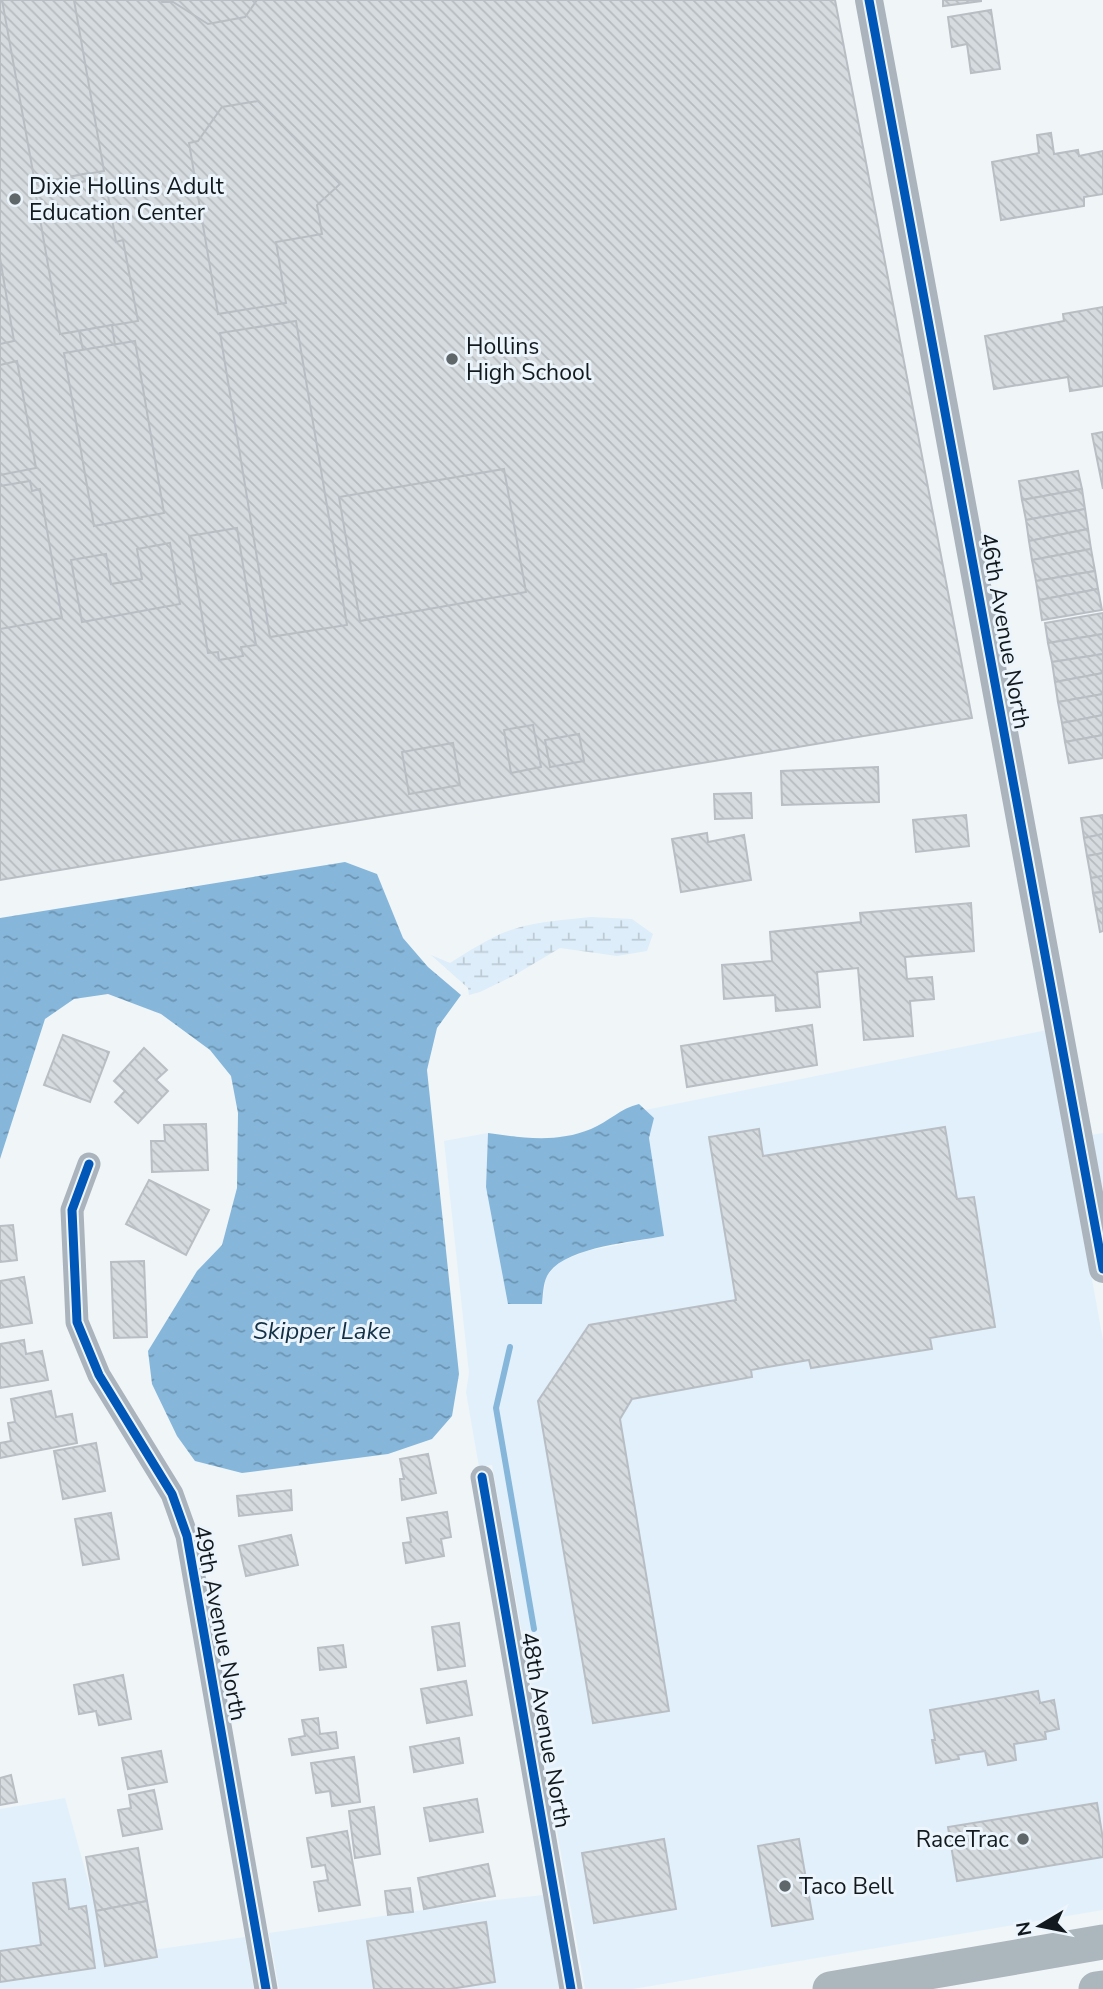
<svg xmlns="http://www.w3.org/2000/svg" width="1103" height="1989" viewBox="0 0 1103 1989" font-family="'Nunito Sans',sans-serif">
<style>
.built{fill:#e2f0fb}
.wetland{fill:url(#wetland-marsh)}
.water{fill:url(#water-ripples)}
.lines{fill:none;stroke-linecap:round;stroke-linejoin:round}
.stream{stroke:#86b7db;stroke-width:6}
.building{fill:url(#building-back-hatch);stroke:#b8bec3;stroke-width:2}
.minor{stroke:#abb4bc;stroke-width:23}
.tertiary{stroke:#abb4bc;stroke-width:28}
.primary{stroke:#acb6bd;stroke-width:35}
.cycleway-casing{stroke:#edf5fc;stroke-width:13}
.cycleway{stroke:#0057b8;stroke-width:9}
.poi-dot{fill:#60676b;stroke:#edf5fc;stroke-width:2.5}
.labels{text-anchor:middle;dominant-baseline:central;stroke-width:6;stroke-linejoin:round;paint-order:stroke}
.poi-label{font-size:23px;fill:#121a1f;stroke:#edf5fc;text-anchor:start}
.street-label{font-size:23px;fill:#121a1f;stroke:#edf5fc}
.water-label{font-size:24px;font-style:italic;fill:#133146;stroke:#edf5fc}
</style>
<defs>
<pattern id="wetland-marsh" width="20" height="14" patternUnits="userSpaceOnUse" patternTransform="scale(1.75)"><rect width="20" height="14" fill="#ddedf9"/><path d="M1 5h8M5 5V1M11 12h8M15 12V8" fill="none" stroke="#bdcbd5"/></pattern>
<pattern id="water-ripples" width="26" height="14" patternUnits="userSpaceOnUse" patternTransform="scale(1.75)"><rect width="26" height="14" fill="#86b7db"/><path d="M2 4q2-2 4 0t4 0M15 11q2-2 4 0t4 0" fill="none" stroke="#6c94b1"/></pattern>
<pattern id="building-back-hatch" width="6" height="6" patternUnits="userSpaceOnUse" patternTransform="scale(1.75)"><rect width="6" height="6" fill="#d5dbdf"/><path d="M-1 5l2 2M0 0l6 6M5-1l2 2" fill="none" stroke="#b6bbbf"/></pattern>
</defs>
<rect width="100%" height="100%" fill="#f0f5f8"/>
<!-- built -->
<g class="built">
<path d="M1047 1030 1103 1340V1910L633 1989H585L492 1465 479 1467 466 1392 469 1373 444 1141 488 1133 486 1187 508 1303 542 1304 546 1277 559 1262 587 1251 664 1236 649 1138 654 1118 645 1110Z"/>
<path d="M1103 1133V1201L1091 1135Z"/>
<path d="M65 1798 109 1956 245 1937 254 1989H0V1809Z"/>
<path d="M543 1895 560 1989H279L269 1933 469 1903Z"/>
</g>
<!-- wetland -->
<path class="wetland" d="M591 917 632 919 653 934 647 951 617 956 560 948 513 976 480 992 469 995 468 988 431 955 450 963C470 951 491 936 514 929 538 921 566 920 591 917Z"/>
<!-- water -->
<g class="water">
<path d="M345 862 377 874 403 938 428 967 461 995 437 1028 427 1070 459 1374 452 1416 432 1439 388 1454 242 1473 195 1461 177 1436 152 1384 148 1351 197 1271 222 1245 237 1188 238 1113 231 1076 210 1050 161 1014 108 994 74 999 45 1019 0 1159V918Z"/>
<path d="M639 1104 654 1118 649 1138 664 1236C634 1242 562 1247 547 1276 543 1284 543 1295 542 1304H508L486 1187 488 1133C523 1138 557 1143 591 1129 608 1122 621 1108 639 1104Z"/>
</g>
<g class="lines">
<!-- stream -->
<path class="stream" d="M510 1347 496 1408 534 1629"/>
</g>
<!-- building -->
<g class="building">
<path d="M0 0H835L972 718 0 880Z"/>
<path d="M2 0H74L104 171 35 183Z"/>
<path d="M161 0H257L245 17 208 24 173 2H162Z"/>
<path d="M943 0H981V1L943 6Z"/>
<path d="M991 10 1000 69 971 73 967 44 952 47 948 17Z"/>
<path d="M258 101 340 184 317 205 322 234 276 242 286 303 218 314 189 143 198 141 222 107Z"/>
<path d="M1051 133 1054 154 1078 150 1079 156 1103 151V194L1084 197V206L1001 220 992 162 1039 153 1037 135Z"/>
<path d="M89 173 91 180 49 188 48 181Z"/>
<path d="M105 178 116 242 123 240 138 321 60 334 35 190Z"/>
<path d="M0 258 14 341 0 344Z"/>
<path d="M1103 307V386L1070 391 1068 377 994 389 985 336 1064 321 1063 314Z"/>
<path d="M296 321 347 625 270 637 220 333Z"/>
<path d="M112 325 115 345 83 350 79 331Z"/>
<path d="M135 341 164 513 94 526 64 353Z"/>
<path d="M17 361 36 468 0 475V365Z"/>
<path d="M1103 432V489L1092 434Z"/>
<path d="M504 469 526 592 360 621 339 497Z"/>
<path d="M1078 471 1082 489 1022 500 1019 481Z"/>
<path d="M30 481 32 491 40 489 62 618 0 629V486Z"/>
<path d="M1082 489 1085 509 1026 520 1022 500Z"/>
<path d="M1085 509 1088 529 1029 541 1026 520Z"/>
<path d="M237 528 256 645 241 647 243 656 219 660 218 652 208 653 189 536Z"/>
<path d="M1088 529 1091 549 1032 560 1029 541Z"/>
<path d="M170 543 180 604 82 622 71 560 106 554 111 584 142 579 137 549Z"/>
<path d="M1091 549 1095 571 1036 581 1032 560Z"/>
<path d="M1095 571 1098 589 1039 600 1036 581Z"/>
<path d="M1098 589 1102 610 1042 620 1039 600Z"/>
<path d="M1103 613V634L1048 643 1045 623Z"/>
<path d="M1103 634V654L1052 662 1048 643Z"/>
<path d="M1103 654V673L1055 682 1052 662Z"/>
<path d="M1103 673V694L1058 702 1055 682Z"/>
<path d="M1103 694V715L1062 723 1058 702Z"/>
<path d="M1103 715V735L1065 742 1062 723Z"/>
<path d="M533 725 541 767 511 773 504 730Z"/>
<path d="M579 734 584 761 550 767 545 740Z"/>
<path d="M1103 735V758L1069 763 1065 742Z"/>
<path d="M453 743 460 785 409 794 402 752Z"/>
<path d="M878 767 879 802 782 805 781 771Z"/>
<path d="M751 793 752 818 715 819 714 794Z"/>
<path d="M966 815 969 846 916 852 913 820Z"/>
<path d="M1103 815V834L1084 838 1081 818Z"/>
<path d="M707 833 708 842 744 835 751 880 681 892 672 839Z"/>
<path d="M1103 834V853L1087 856 1084 838Z"/>
<path d="M1103 853V876L1091 878 1087 856Z"/>
<path d="M1103 876V892L1093 893 1091 878Z"/>
<path d="M1103 892V908L1096 910 1093 893Z"/>
<path d="M971 903 974 951 905 957 907 979 932 977 934 999 910 1001 913 1036 864 1040 858 968 817 972 820 1007 776 1011 775 995 724 999 722 965 772 961 770 932 861 922 860 913Z"/>
<path d="M1103 908V931L1100 932 1096 910Z"/>
<path d="M812 1025 817 1065 687 1087 681 1046Z"/>
<path d="M63 1035 109 1052 90 1102 44 1085Z"/>
<path d="M144 1048 167 1070 156 1080 168 1091 138 1123 115 1102 125 1091 114 1081Z"/>
<path d="M206 1124 208 1170 152 1172 151 1141H165L164 1125Z"/>
<path d="M945 1127 957 1199 974 1197 995 1327 930 1338 932 1349 811 1368 809 1360 751 1370 752 1377 632 1399 620 1419 669 1711 593 1723 538 1401 589 1325 736 1300 709 1137 759 1129 763 1156Z"/>
<path d="M149 1180 209 1210 186 1255 126 1224Z"/>
<path d="M13 1225 17 1260 0 1262V1226Z"/>
<path d="M144 1261 147 1337 114 1338 111 1262Z"/>
<path d="M24 1277 32 1323 0 1328V1281Z"/>
<path d="M24 1340 26 1354 42 1351 48 1380 0 1388V1344Z"/>
<path d="M51 1391 56 1417 72 1414 77 1443 0 1458V1443L11 1441 8 1423 15 1422 11 1399Z"/>
<path d="M96 1443 105 1491 63 1499 54 1451Z"/>
<path d="M428 1454 436 1493 402 1500 400 1479H404L400 1459Z"/>
<path d="M291 1490 292 1510 239 1516 237 1496Z"/>
<path d="M447 1512 451 1537 441 1539 444 1556 406 1563 403 1543 411 1542 407 1518Z"/>
<path d="M111 1513 119 1559 83 1565 75 1519Z"/>
<path d="M291 1535 298 1565 246 1576 239 1546Z"/>
<path d="M459 1623 465 1666 438 1670 432 1627Z"/>
<path d="M343 1645 346 1667 320 1670 318 1648Z"/>
<path d="M123 1675 131 1719 99 1725 96 1711 79 1714 74 1685Z"/>
<path d="M466 1681 472 1715 427 1723 421 1689Z"/>
<path d="M1038 1691 1040 1703 1054 1700 1059 1729 1045 1732 1046 1739 1014 1744 1016 1760 988 1765 985 1751 958 1755 959 1759 936 1763 932 1740H935L930 1710Z"/>
<path d="M318 1718 320 1734 336 1732 338 1748 292 1755 289 1739 305 1736 302 1720Z"/>
<path d="M459 1738 463 1763 414 1772 410 1747Z"/>
<path d="M161 1751 167 1782 128 1789 122 1758Z"/>
<path d="M354 1757 360 1802 332 1806 330 1791 316 1793 311 1763Z"/>
<path d="M11 1775 17 1802 0 1805V1778Z"/>
<path d="M154 1790 162 1829 123 1836 118 1810 131 1808 129 1795Z"/>
<path d="M477 1799 483 1832 430 1841 424 1808Z"/>
<path d="M1097 1803 1103 1839V1857L957 1881 948 1827Z"/>
<path d="M374 1807 380 1854 355 1858 349 1811Z"/>
<path d="M347 1831 360 1905 319 1911 314 1882 328 1880 325 1865 312 1867 307 1838Z"/>
<path d="M664 1839 676 1909 594 1923 582 1853Z"/>
<path d="M799 1839 813 1919 772 1926 758 1846Z"/>
<path d="M138 1848 147 1901 96 1911 86 1857Z"/>
<path d="M488 1864 495 1896 424 1909 418 1878Z"/>
<path d="M65 1879 69 1909 86 1906 95 1968 0 1982V1951L41 1945 33 1883Z"/>
<path d="M410 1888 413 1912 388 1915 385 1891Z"/>
<path d="M147 1901 157 1957 105 1966 96 1911Z"/>
<path d="M486 1922 495 1982 450 1989H374L367 1941Z"/>
</g>
<g class="lines">
<!-- minor -->
<g class="minor">
<path d="M89 1164 72 1210 77 1322 99 1375 172 1494 187 1536 266 1989"/>
<path d="M482 1477 571 1989"/>
</g>
<!-- tertiary -->
<path class="tertiary" d="M869 0 1103 1269"/>
<!-- primary -->
<g class="primary">
<path d="M830 1989 1103 1942"/>
<path d="M1096 1989 1103 1988"/>
</g>
<defs>
<g id="cycleway">
<path d="M869 0 1103 1269"/>
<path d="M89 1164 72 1210 77 1322 99 1375 172 1494 187 1536 266 1989"/>
<path d="M482 1477 571 1989"/>
</g>
</defs>
<!-- cycleway casing -->
<use href="#cycleway" class="cycleway-casing"/>
<!-- cycleway -->
<use href="#cycleway" class="cycleway"/>
</g>
<!-- markers -->
<g class="poi-dot">
<circle cx="15" cy="199" r="7"/>
<circle cx="452" cy="359" r="7"/>
<circle cx="1023" cy="1839" r="7"/>
<circle cx="785" cy="1886" r="7"/>
</g>
<g class="labels">
<!-- poi labels -->
<g class="poi-label">
<text x="29" y="186">Dixie Hollins Adult<tspan x="29" dy="26">Education Center</tspan></text>
<text x="466" y="346">Hollins<tspan x="466" dy="26">High School</tspan></text>
<text x="1009" y="1839" text-anchor="end">RaceTrac</text>
<text x="799" y="1886">Taco Bell</text>
</g>
<!-- street labels -->
<g class="street-label">
<text transform="translate(1005 631) rotate(80)">46th Avenue North</text>
<text transform="translate(220 1623) rotate(79)">49th Avenue North</text>
<text transform="translate(546 1730) rotate(80)">48th Avenue North</text>
</g>
<!-- water labels -->
<g class="water-label">
<text x="322" y="1331">Skipper Lake</text>
</g>
</g>
<!-- north arrow -->
<g transform="translate(1040 1926) rotate(260)" stroke="#edf5fc" stroke-width="5" paint-order="stroke">
<path d="M0-5L12 26L0 18L-12 26Z" fill="#121a1f"/>
<text y="-10" font-size="19" font-weight="bold" text-anchor="middle" fill="#121a1f">N</text>
</g>
</svg>
